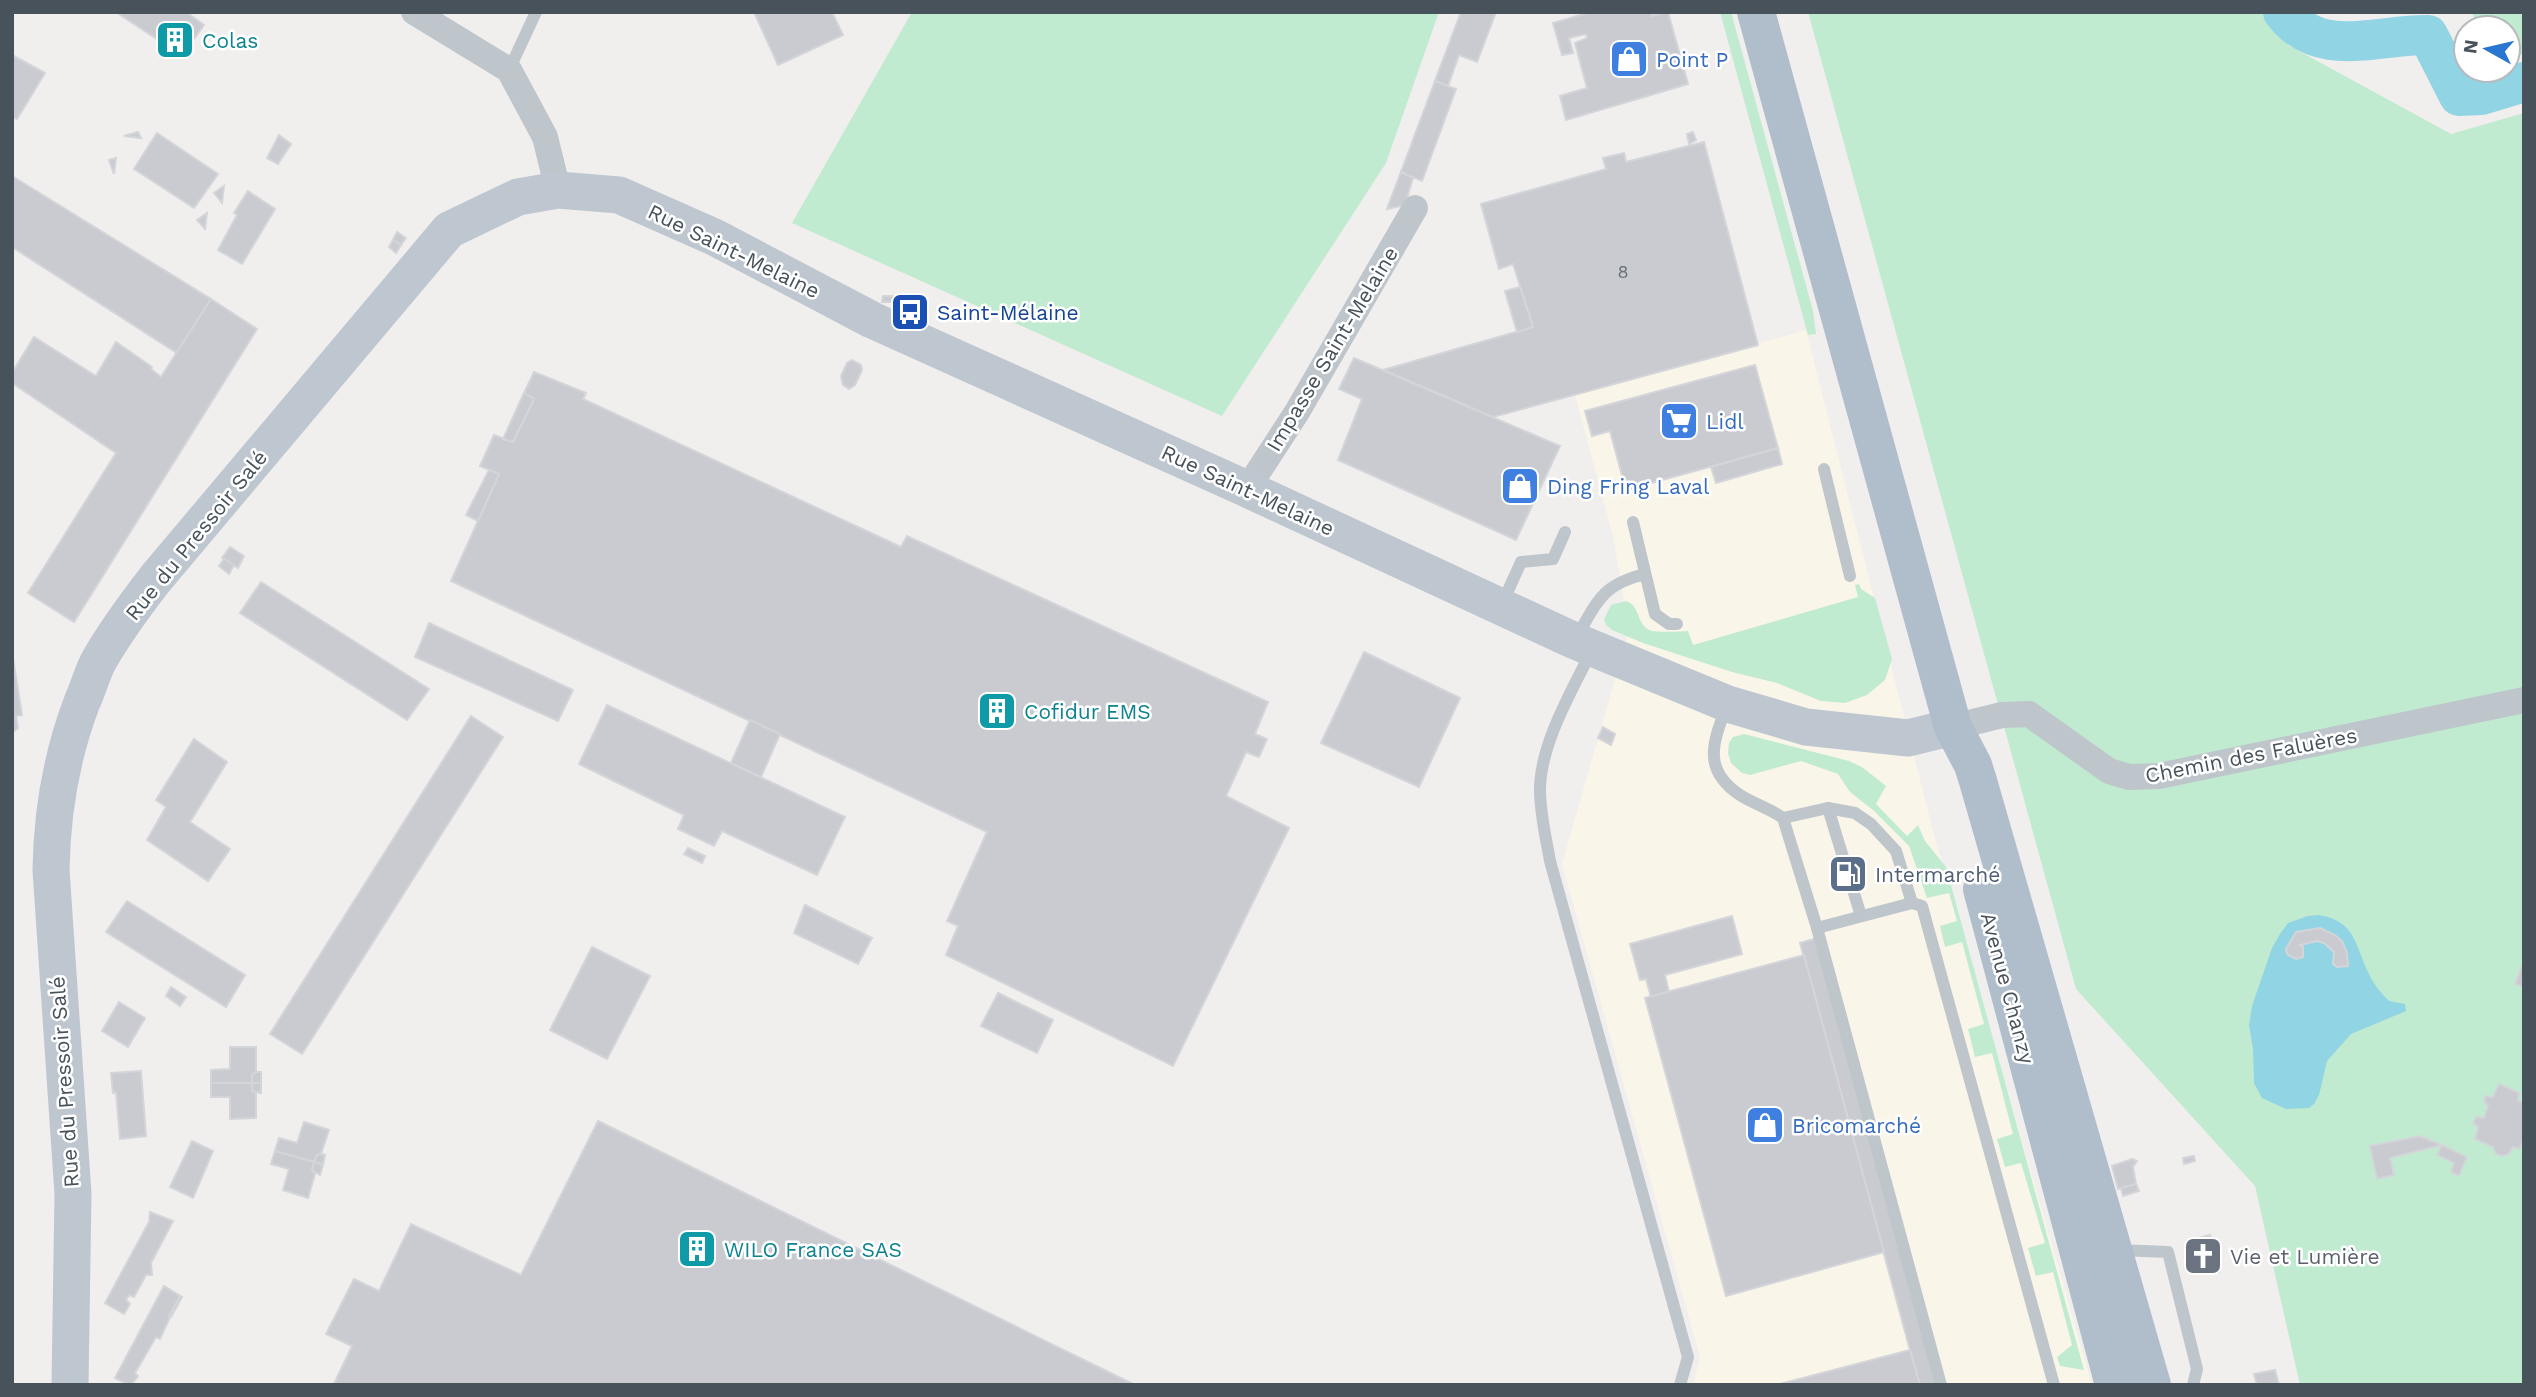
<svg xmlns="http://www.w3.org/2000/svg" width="2536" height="1397" viewBox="0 0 2536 1397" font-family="'Work Sans',sans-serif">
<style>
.commercial{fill:#faf5e9}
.green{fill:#c0ebd0}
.water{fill:#91d4e4}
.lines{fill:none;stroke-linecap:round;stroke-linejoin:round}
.river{stroke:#91d4e4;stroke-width:40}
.building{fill:#c9cbd1;stroke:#d3d5d9;stroke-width:2}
.lane{stroke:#bec6cc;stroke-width:12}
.street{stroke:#bec6cc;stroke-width:26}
.secondary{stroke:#bec7d0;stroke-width:37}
.primary{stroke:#b0becb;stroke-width:38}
.labels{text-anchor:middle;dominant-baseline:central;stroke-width:5;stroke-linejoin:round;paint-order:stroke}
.number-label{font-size:18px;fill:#687078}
.culture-label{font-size:21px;fill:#0d838f;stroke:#fff;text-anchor:start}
.shop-label{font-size:21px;fill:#366cbe;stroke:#fff;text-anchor:start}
.street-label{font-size:21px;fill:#48525a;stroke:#fff}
.transit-label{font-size:21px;fill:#164399;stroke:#fff;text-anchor:start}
.service-label{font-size:21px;fill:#4e5e75;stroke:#fff;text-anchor:start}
.worship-label{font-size:21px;fill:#5b616d;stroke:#fff;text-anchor:start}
</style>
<rect width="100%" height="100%" fill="#f1eeee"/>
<!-- commercial -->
<path class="commercial" d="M1806 330 1933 831 2092 1385H1693L1700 1357 1562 864 1629 631 1613 536 1575 395Z"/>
<!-- green -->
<g class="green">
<path d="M912 12H1439L1386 163 1222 416 792 223Z"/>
<path d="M1720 12H1731L1813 311 1816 334 1808 335Z"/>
<path d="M1808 12H2280L2288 45 2451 134 2524 113V1385H2300L2255 1186 2076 989Z"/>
<path d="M2472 12H2524V53L2508 60V28H2478Z"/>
<path d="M1859 584 1861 589 1875 598 1892 659 1885 680 1867 695 1845 703 1821 701 1777 683 1732 672 1643 643 1612 630 1606 625 1604 619 1611 605 1626 601C1641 605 1636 627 1652 631 1659 632 1679 632 1688 631L1693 645 1858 597 1855 585Z"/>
<path d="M1744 734 1849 761 1862 767 1886 786 1876 804 1907 836 1918 825 1925 841 1946 867 2084 1370 2060 1366 2057 1357 2072 1345 2053 1272 2036 1276 2028 1248 2045 1243 2021 1163 2005 1167 1997 1139 2013 1134 1992 1053 1975 1057 1968 1029 1984 1024 1962 942 1945 947 1940 926 1957 921 1949 893 1927 898 1909 846 1873 810 1850 792 1838 774 1801 761 1750 775 1742 773 1731 763 1728 753 1729 743 1733 737Z"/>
</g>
<!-- water -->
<path class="water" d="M2318 915C2356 920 2355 946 2369 974 2374 985 2381 993 2389 1001L2405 1004 2406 1011 2351 1034 2327 1061 2319 1095 2314 1104 2309 1108 2286 1109 2262 1098 2254 1083 2253 1049 2249 1025 2252 1006 2272 948 2280 934 2288 923 2308 916Z"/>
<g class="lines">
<!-- river -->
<path class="river" d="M2283 12C2319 60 2378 34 2428 35L2459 96 2481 95 2524 82"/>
</g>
<!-- building -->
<g class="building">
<path d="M116 12H186L204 25 182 56Z"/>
<path d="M754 12H832L843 35 778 65Z"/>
<path d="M1461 12H1496L1477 62 1459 55 1448 86 1435 81Z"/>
<path d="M1591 12H1651L1652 16 1668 12 1688 84 1566 120 1560 96 1587 88 1575 43 1587 38 1586 34 1569 38 1573 53 1562 55 1553 23Z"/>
<path d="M12 55 45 73 17 119 12 117Z"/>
<path d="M1435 81 1456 89 1422 181 1401 172Z"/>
<path d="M138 132 141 138 124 136Z"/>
<path d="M1693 132 1696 140 1689 144 1687 134Z"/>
<path d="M157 133 218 174 194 208 134 169Z"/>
<path d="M279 135 291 144 278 164 267 158Z"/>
<path d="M1704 142 1758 345 1493 417 1383 370 1533 327 1513 264 1499 269 1481 204 1606 169 1603 158 1624 153 1626 162Z"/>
<path d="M116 158 114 174 109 160Z"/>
<path d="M1401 172 1413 178 1405 205 1387 209Z"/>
<path d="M12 176 211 299 177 353 12 247Z"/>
<path d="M224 186 222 203 214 193Z"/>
<path d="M248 191 275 209 242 264 218 250 237 215 234 213Z"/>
<path d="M207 213 205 229 197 220Z"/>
<path d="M397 232 406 238 401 245 393 240Z"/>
<path d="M393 240 401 245 396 253 389 247Z"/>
<path d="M1520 287 1533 327 1517 332 1505 291Z"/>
<path d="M883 296H896V302H882Z"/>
<path d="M211 299 257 329 74 622 28 593 116 453 12 383V373L34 337 96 376 116 342 152 367 151 369 161 377Z"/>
<path d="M1354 358 1560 446 1516 540 1338 460 1362 399 1339 389Z"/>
<path d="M852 360 861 365 862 370 855 385 849 389 843 385 841 376 847 363Z"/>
<path d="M1755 365 1778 448 1626 490 1610 431 1592 436 1585 411Z"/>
<path d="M534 372 586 393 583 399 901 547 907 536 1268 702 1255 734 1267 739 1259 757 1246 752 1226 796 1289 828 1173 1066 946 955 958 926 947 921 987 832 451 581 499 474 480 466 494 435 513 442 534 399 524 393Z"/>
<path d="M524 393 534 399 513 442 503 439Z"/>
<path d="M1778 448 1782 464 1716 483 1711 467Z"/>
<path d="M489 470 499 474 478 521 466 515Z"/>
<path d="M230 547 244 556 238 568 222 558Z"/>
<path d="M224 559 234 565 229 574 219 566Z"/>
<path d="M261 582 429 689 407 720 240 613Z"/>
<path d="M429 623 573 690 558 721 415 657Z"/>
<path d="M12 652 22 715 16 716 18 728 12 733Z"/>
<path d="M1364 652 1460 698 1419 787 1321 743Z"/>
<path d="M607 705 845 817 817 875 722 831 714 846 678 829 684 815 579 764Z"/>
<path d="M471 716 503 737 302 1054 270 1034Z"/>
<path d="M750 720 780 734 761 777 731 763Z"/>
<path d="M1603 727 1615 734 1611 745 1598 738Z"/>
<path d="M194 739 227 762 190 822 230 849 208 881 147 840 166 807 156 800Z"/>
<path d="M688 848 705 856 702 863 684 854Z"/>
<path d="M127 901 245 975 226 1007 106 932Z"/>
<path d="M805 905 872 938 858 964 794 933Z"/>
<path d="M1732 916 1742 954 1665 975 1669 992 1651 997 1646 979 1640 980 1630 944Z"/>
<path d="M2320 928 2335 935 2342 941 2347 953 2348 966 2337 967 2333 964 2334 952 2324 943 2317 941 2300 945 2303 947V957L2296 959 2287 954 2286 949 2296 932Z"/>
<path d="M1824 936 1945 1385H1920L1910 1350 1800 943Z"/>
<path d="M592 947 650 976 607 1059 550 1030Z"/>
<path d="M1804 955 1884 1252 1726 1296 1645 998Z"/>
<path d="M2524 960V987L2515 984Z"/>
<path d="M171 987 186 997 180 1006 166 996Z"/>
<path d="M998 993 1053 1020 1037 1053 981 1026Z"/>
<path d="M119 1002 145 1018 128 1047 102 1031Z"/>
<path d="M230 1047H256V1072L252 1075V1083H211V1070L230 1069Z"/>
<path d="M141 1071 146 1136 120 1139 116 1092 113 1093 111 1073Z"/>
<path d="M256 1072H261V1083H252V1075Z"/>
<path d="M211 1083H252V1091L256 1093V1118L230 1119V1097H211Z"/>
<path d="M252 1083H261V1093L252 1091Z"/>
<path d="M2499 1084 2520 1093 2518 1100 2524 1103V1139L2519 1149 2513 1147 2509 1154 2502 1156 2496 1154 2493 1147 2475 1139 2478 1127 2473 1123 2476 1117 2484 1118 2488 1106 2484 1101 2485 1096 2493 1097Z"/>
<path d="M598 1121 1135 1385 334 1384 352 1346 326 1334 354 1279 379 1291 411 1224 521 1275Z"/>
<path d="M304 1122 329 1130 321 1154 317 1155 314 1162 275 1151 279 1138 297 1143Z"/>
<path d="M2420 1136 2442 1145 2390 1158 2394 1175 2377 1179 2370 1146Z"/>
<path d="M192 1141 213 1151 193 1198 170 1187Z"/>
<path d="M2442 1145 2467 1157 2459 1176 2451 1172 2454 1163 2437 1155Z"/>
<path d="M275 1151 314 1162 312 1170 315 1174 308 1198 283 1190 289 1169 271 1164Z"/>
<path d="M321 1154 325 1155 323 1165 314 1162 317 1155Z"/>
<path d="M2194 1156 2195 1161 2184 1164 2183 1158Z"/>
<path d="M2132 1159 2137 1161 2133 1167 2136 1184 2118 1189 2112 1166Z"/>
<path d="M314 1162 323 1165 320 1175 312 1170Z"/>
<path d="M2136 1184 2139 1191 2123 1196 2121 1188Z"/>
<path d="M150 1212 173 1221 151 1263 152 1275H146L134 1297 129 1295 126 1300 130 1304 124 1314 105 1303 149 1222Z"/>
<path d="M2210 1235 2219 1272 2195 1274 2187 1241Z"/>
<path d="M164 1286 180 1296 160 1339 156 1337 135 1373 138 1376 131 1385H129L115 1378Z"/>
<path d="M180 1296 182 1297 171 1317 169 1316Z"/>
<path d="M1910 1350 1920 1385H1776Z"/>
<path d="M2275 1370 2279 1385H2257L2254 1374Z"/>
</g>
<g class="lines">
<!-- lane -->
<g class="lane">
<path d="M509 70 536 12"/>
<path d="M1824 469 1850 576"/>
<path d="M1633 522 1655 614 1669 624H1677"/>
<path d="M1502 604 1521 562 1553 559 1565 532"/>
<path d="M1576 638C1598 601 1601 585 1645 574"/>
<path d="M1591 652C1571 692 1540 745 1540 790 1540 814 1546 838 1550 861L1688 1357 1680 1385"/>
<path d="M1726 708C1713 742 1702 770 1740 795 1754 804 1769 808 1783 818L1817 928 1912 903 1922 906 2054 1385"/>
<path d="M1828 808 1861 916"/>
<path d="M1783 818 1828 808 1855 813 1871 824 1896 851 1912 903"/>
<path d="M1817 928 1941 1385"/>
<path d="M2119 1250 2168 1252 2197 1369 2193 1385"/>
</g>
<!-- street -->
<g class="street">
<path d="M414 12 509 70 545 137 558 190"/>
<path d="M1247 489 1297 412 1415 208"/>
<path d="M1953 727 2002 715 2029 714 2109 771 2129 777 2159 776 2524 700"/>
</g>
<!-- secondary -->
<path class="secondary" d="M70 1385 73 1194 51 870C52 810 61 757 82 702 88 689 92 674 98 662 115 632 135 605 156 578L449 230 518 197 558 190 619 195 714 237 872 320 1247 489 1575 641 1728 704 1806 727 1908 738 1953 727"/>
<!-- primary -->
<g class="primary">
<path d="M1756 12 1953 727 1973 765 1978 781 2152 1385"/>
<path d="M1982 889 2114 1385"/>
</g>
</g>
<!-- icons -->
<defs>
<symbol id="building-square" viewBox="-11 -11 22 22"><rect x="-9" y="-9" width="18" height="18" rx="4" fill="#0f9aa8" stroke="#fff"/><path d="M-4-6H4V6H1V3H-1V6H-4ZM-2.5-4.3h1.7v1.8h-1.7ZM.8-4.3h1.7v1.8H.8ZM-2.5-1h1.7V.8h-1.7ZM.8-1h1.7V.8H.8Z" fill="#fff"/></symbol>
<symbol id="shop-square" viewBox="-11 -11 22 22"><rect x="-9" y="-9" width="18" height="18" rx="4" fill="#3f7fe0" stroke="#fff"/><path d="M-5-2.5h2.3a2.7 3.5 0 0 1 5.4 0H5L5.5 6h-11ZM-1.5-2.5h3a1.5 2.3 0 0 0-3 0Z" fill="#fff"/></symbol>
<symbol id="bus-square" viewBox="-11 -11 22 22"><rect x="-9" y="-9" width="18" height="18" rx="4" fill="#1a4fb4" stroke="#fff"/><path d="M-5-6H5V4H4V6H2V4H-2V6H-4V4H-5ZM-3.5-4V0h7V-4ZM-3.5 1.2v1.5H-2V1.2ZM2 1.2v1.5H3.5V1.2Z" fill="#fff"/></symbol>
<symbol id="supermarket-square" viewBox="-11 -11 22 22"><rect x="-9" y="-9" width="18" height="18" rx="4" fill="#3f7fe0" stroke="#fff"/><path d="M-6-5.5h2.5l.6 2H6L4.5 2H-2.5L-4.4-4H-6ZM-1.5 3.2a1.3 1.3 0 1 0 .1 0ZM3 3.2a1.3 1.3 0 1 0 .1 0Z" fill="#fff"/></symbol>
<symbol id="fuel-square" viewBox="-11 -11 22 22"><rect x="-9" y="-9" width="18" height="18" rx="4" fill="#5c6f8a" stroke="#fff"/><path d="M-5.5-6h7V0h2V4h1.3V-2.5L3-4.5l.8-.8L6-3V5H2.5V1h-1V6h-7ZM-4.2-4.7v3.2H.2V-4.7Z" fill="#fff"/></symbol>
<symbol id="church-square" viewBox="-11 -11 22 22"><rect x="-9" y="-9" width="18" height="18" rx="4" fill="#6b7280" stroke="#fff"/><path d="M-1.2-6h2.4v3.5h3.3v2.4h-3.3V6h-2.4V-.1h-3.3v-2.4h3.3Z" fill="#fff"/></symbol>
</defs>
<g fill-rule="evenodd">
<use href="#building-square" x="153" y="18" width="44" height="44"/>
<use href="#shop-square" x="1607" y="37" width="44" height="44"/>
<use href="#bus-square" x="888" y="290" width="44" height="44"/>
<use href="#supermarket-square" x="1657" y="399" width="44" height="44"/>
<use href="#shop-square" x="1498" y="464" width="44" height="44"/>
<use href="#building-square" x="975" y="689" width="44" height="44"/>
<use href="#fuel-square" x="1826" y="852" width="44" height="44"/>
<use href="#shop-square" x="1743" y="1103" width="44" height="44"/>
<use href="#building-square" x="675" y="1227" width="44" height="44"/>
<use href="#church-square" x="2181" y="1234" width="44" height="44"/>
</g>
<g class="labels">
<!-- number labels -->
<g class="number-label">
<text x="1623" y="271">8</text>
</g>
<!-- culture labels -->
<g class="culture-label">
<text x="202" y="40">Colas</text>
<text x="1024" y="711">Cofidur EMS</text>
<text x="724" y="1249">WILO France SAS</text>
</g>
<!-- shop labels -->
<g class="shop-label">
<text x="1656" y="59">Point P</text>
<text x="1706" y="421">Lidl</text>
<text x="1547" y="486">Ding Fring Laval</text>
<text x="1792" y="1125">Bricomarché</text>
</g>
<!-- street labels -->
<g class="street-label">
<text transform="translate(734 251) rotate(26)">Rue Saint-Melaine</text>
<text transform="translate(1332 349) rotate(-59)">Impasse Saint-Melaine</text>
<text transform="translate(1248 490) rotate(25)">Rue Saint-Melaine</text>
<text transform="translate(196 535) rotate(-51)">Rue du Pressoir Salé</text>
<text transform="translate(2251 755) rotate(-11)">Chemin des Faluères</text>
<text transform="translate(2008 988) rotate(75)">Avenue Chanzy</text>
<text transform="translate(64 1082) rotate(-94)">Rue du Pressoir Salé</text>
</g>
<!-- transit labels -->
<g class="transit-label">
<text x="937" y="312">Saint-Mélaine</text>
</g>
<!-- service labels -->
<g class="service-label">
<text x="1875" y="874">Intermarché</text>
</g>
<!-- worship labels -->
<g class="worship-label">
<text x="2230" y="1256">Vie et Lumière</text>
</g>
</g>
<!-- border -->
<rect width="2536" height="1397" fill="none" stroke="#48525a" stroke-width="28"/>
<!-- north arrow -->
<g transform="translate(2487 49) rotate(278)"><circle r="33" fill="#ffffff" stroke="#b6babd" stroke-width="2"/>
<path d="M0-5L12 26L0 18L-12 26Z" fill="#2976d0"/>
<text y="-10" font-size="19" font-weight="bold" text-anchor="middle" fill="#48525a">N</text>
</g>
</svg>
